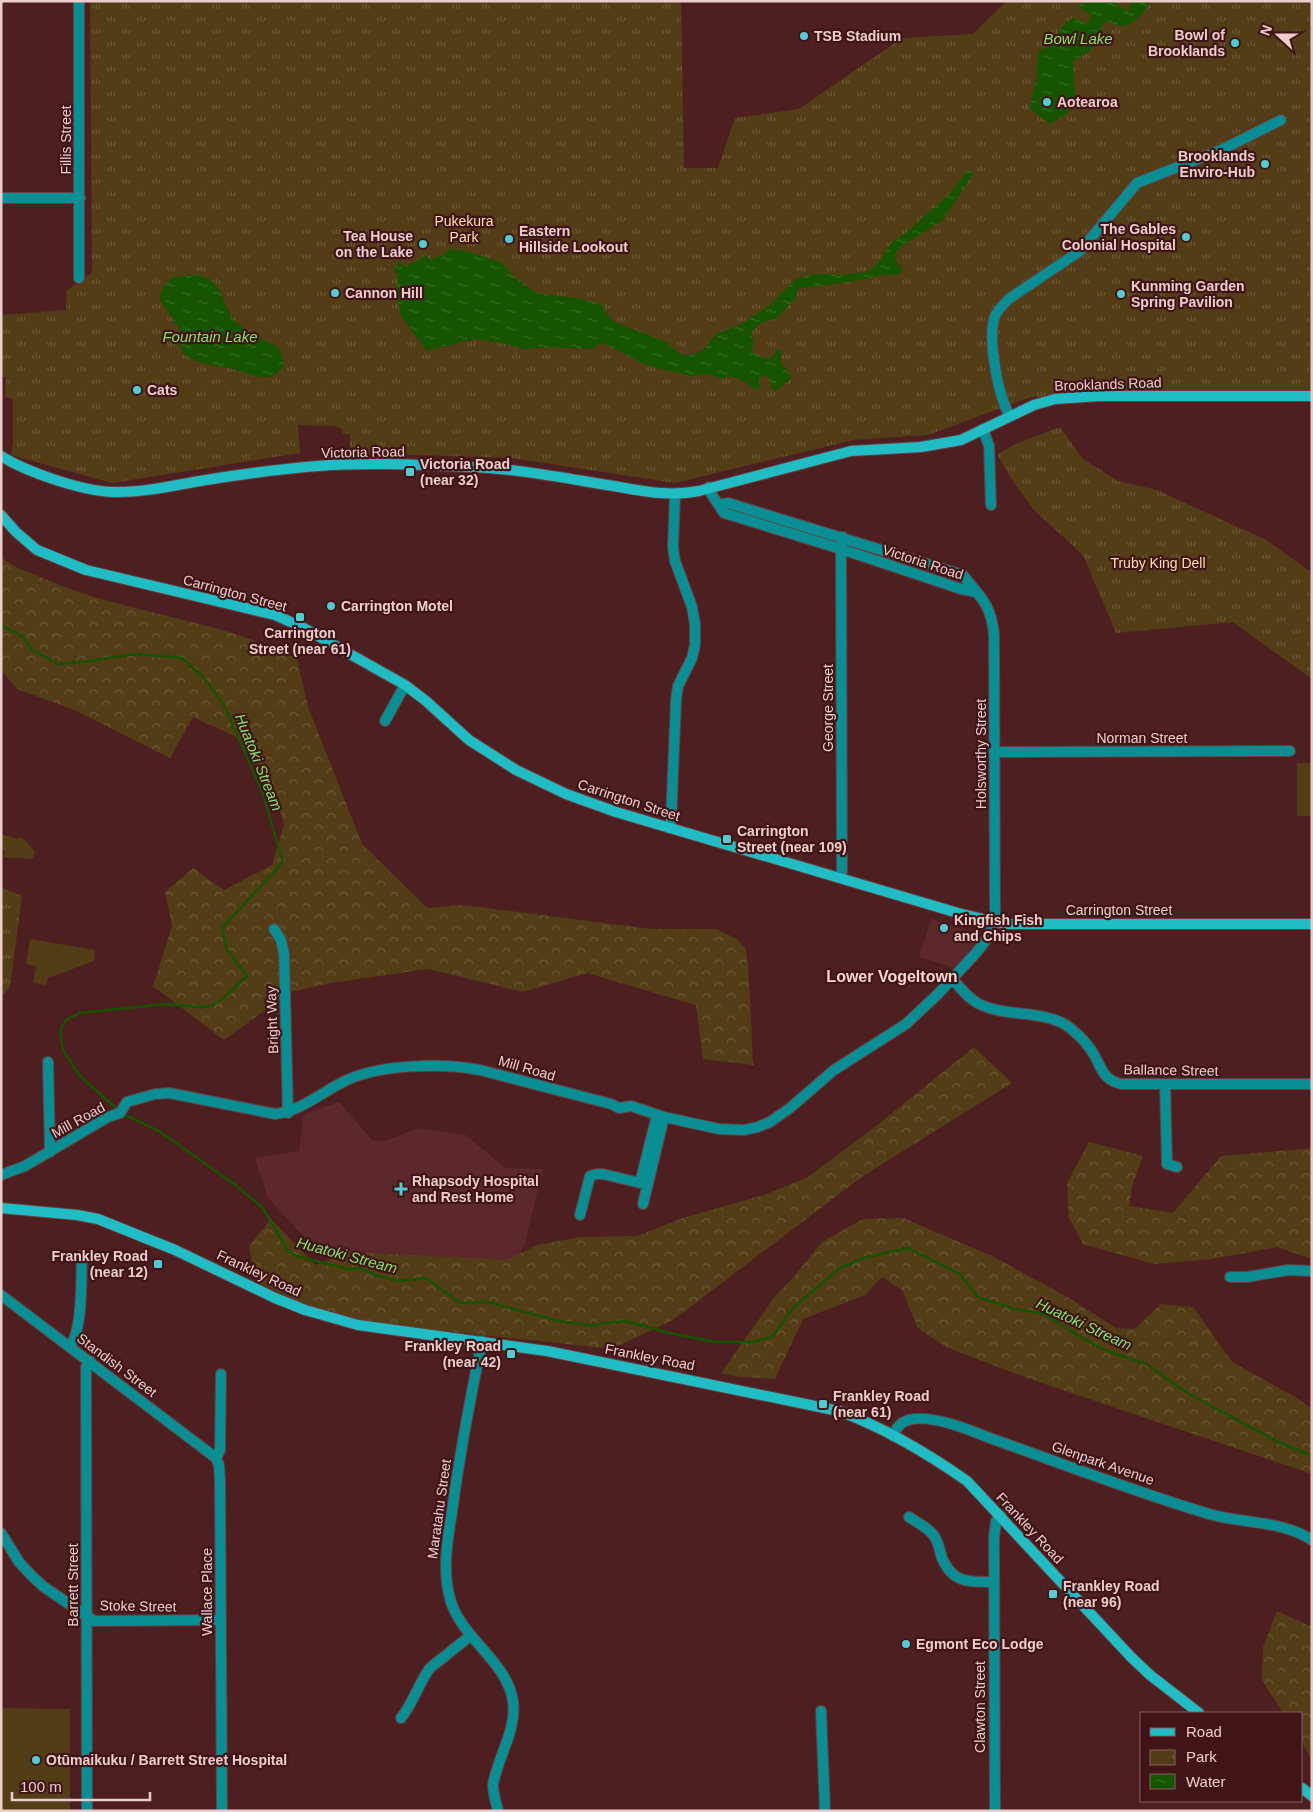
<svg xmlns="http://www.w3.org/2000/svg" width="1313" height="1812" viewBox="0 0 1313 1812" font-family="Arial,sans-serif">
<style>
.built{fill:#5d282b}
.grass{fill:#533d16}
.forest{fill:url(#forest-crowns)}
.park{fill:url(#park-tufts)}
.water{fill:url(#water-ripples)}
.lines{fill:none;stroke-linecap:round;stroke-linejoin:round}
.stream{stroke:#165400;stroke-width:2.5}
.street-casing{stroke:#693e40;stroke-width:12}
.secondary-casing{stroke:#693e40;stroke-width:12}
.street{stroke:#088e93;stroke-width:10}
.secondary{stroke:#20bec4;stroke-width:10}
.poi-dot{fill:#51ccd2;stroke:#411518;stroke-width:2}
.labels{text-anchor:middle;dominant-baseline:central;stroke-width:4.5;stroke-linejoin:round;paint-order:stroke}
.poi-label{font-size:14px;font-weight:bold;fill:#ebcdcc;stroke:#411518;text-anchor:start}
.street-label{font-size:14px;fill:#ebcdcc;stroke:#411518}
.park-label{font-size:14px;fill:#ffdfab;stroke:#411518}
.water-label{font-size:15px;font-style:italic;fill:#80e466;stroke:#411518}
.quarter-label{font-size:16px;font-weight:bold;fill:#fad5d4;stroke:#411518}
</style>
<defs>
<pattern id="forest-crowns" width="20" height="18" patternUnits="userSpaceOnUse" patternTransform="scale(1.25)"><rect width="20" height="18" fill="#533d16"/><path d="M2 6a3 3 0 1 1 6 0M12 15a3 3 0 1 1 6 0" fill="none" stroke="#6c5837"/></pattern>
<pattern id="park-tufts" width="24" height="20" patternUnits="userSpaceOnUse" patternTransform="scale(1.25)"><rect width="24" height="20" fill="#533d16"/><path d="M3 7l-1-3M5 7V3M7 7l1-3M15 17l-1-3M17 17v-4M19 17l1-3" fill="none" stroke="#6c5837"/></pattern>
<pattern id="water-ripples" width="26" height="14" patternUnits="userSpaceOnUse" patternTransform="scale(1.25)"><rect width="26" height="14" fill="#165400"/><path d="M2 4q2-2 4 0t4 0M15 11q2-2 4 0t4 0" fill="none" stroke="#386b24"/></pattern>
</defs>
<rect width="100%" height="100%" fill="#4d1f21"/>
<!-- built -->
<g class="built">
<path d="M931 919 979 935 980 940 975 948 955 968 919 957Z"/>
<path d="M339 1102 372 1140 386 1141 418 1128 466 1135 505 1168 543 1169 525 1243 517 1263 337 1252 319 1253 268 1198 255 1158 299 1151 302 1131V1118L307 1113Z"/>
</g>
<!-- grass -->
<g class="grass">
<rect x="1297" y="763" width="15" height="53"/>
<path d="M1 834 17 839 20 837 26 841 35 852 33 859C22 858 14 859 3 857L5 851 1 849Z"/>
<path d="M30 939 95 950 94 961 51 977 49 976 46 985 33 983 36 966 26 964Z"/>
<path d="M1 1708 70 1709V1811H1Z"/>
</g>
<!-- forest -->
<g class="forest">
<path d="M1 557C13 568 31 573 45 579 109 607 178 615 244 637 262 644 280 650 297 659L308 707 362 844 427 908 462 905 651 929H716L737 939 746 949 749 978 753 1065 703 1059 696 1005 587 973 523 992 428 969 331 983 290 992 224 1040 153 986 172 926 165 892 193 868 224 890 272 865 284 825 274 790 236 737 193 717 170 758 72 709 17 689 1 670Z"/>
<path d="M974 1047 1012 1083 863 1176 673 1320 612 1349 334 1319 255 1281 249 1246 271 1219 315 1265 352 1252 507 1260 537 1245 581 1237 637 1236 683 1218 764 1195 808 1177 876 1126Z"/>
<path d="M1089 1142 1143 1156 1132 1186 1129 1206 1173 1213 1221 1156 1312 1148V1259L1277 1247 1212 1259 1154 1264 1083 1244 1069 1218 1067 1183Z"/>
<path d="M903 1218 994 1257 1069 1298 1116 1328 1135 1329 1161 1304 1193 1307 1232 1362 1297 1398 1312 1409V1474L1024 1377 946 1347 918 1328 902 1290 882 1277 865 1295 803 1319 775 1379 740 1377 721 1373 776 1295 793 1278 822 1242 863 1219Z"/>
<path d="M1277 1611 1312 1627V1759L1302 1743V1713H1283L1262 1680 1263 1647Z"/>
</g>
<!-- park -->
<g class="park">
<path d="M90 1H681L684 168H718L735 118 799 109 902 38 973 34 1007 1H1312V397H1031L928 435 854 440 675 483 512 458 350 453V434H343L342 429 333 426 298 425 300 453 112 483 11 455 13 443V400L5 396 6 377H1V315L66 310 67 290 92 273Z"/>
<path d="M1060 427 1083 459 1118 481 1157 490 1266 540 1312 573V679L1233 622 1116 633 1083 555 1034 510 1012 480 997 454 1018 443Z"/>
<path d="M1 887 22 896 10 987 1 998Z"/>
</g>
<!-- water -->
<g class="water">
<path d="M1086 1H1113L1128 11 1132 1H1151C1144 11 1135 27 1121 26 1116 26 1110 22 1106 20L1101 28 1103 32 1102 42 1073 62 1075 93 1078 101 1068 113 1050 124 1029 108 1036 81 1039 50 1052 45 1061 28 1073 17 1087 24 1091 15 1078 7Z"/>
<path d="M968 170 973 171 972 176 943 220 899 248 896 255V262L902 267V271L898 275C882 273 875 278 859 280 839 284 820 286 799 288L795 299 776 319C766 320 755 325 751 334L754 342 752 346 753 353 761 357 770 359 778 349 781 350V362L792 378 775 391 771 386 768 376 759 377 760 388 756 390C746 382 734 372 722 379L710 374 691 376 648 366 609 346 601 343 593 349 550 347 523 349 502 343 474 339 427 351 401 316 397 296V274L394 271 398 262 406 267 426 255 432 262 433 258 441 256 451 249 465 251 501 262 515 278 537 293 576 298 602 304 608 316 615 322 669 343 674 350 683 355H691L703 350 716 334 741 324 769 306 796 279 814 274 841 275 867 272 877 265 891 243 907 232 951 192Z"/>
<path d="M190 275 202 276 211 280 219 289 232 319 250 333 278 347 282 355 284 365C280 370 276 375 269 377 258 379 245 372 234 369 216 365 169 364 182 333L160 300C159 290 166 284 173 277Z"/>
</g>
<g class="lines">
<!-- stream -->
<g class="stream">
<path d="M1 625 22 636 32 650 58 664 83 662 135 654 182 658 204 678 223 703 262 791 283 862 222 928 227 950 247 976 224 998 211 1006 199 1007 165 1004 80 1013 66 1020 60 1031 63 1050 79 1075 119 1111"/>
<path d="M123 1114 159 1131 234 1184 262 1207 288 1251 296 1256 348 1269 360 1268 375 1275 399 1281 426 1278 460 1303 488 1302 558 1321 590 1325 625 1321 674 1334 715 1342H753L773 1336 793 1308 840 1268 864 1258 908 1248 960 1274 978 1297 1014 1309 1044 1314 1084 1339 1107 1351 1146 1364 1189 1394 1278 1442 1312 1456"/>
</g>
<defs>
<g id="street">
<path d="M1 198H80"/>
<path d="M79 278V1"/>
<path d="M1010 416C998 396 987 338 995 316 998 309 1005 303 1010 298L1080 251 1137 183 1221 150 1281 120"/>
<path d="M983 429 989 446 991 505"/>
<path d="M709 487 712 495 724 513 841 549 961 589 976 592"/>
<path d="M385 721 405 685"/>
<path d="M994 752 1290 751"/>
<path d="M669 828 671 821 676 700 678 686 692 658 695 645V624L692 607 675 561 673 547 675 495"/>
<path d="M840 878 842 871 841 549 843 537"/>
<path d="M274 929 281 940 284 953 288 1113"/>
<path d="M952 979C961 988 969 1000 981 1005 1008 1017 1040 1010 1066 1025 1073 1030 1083 1039 1088 1046 1102 1062 1098 1078 1121 1084H1312"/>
<path d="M48 1062 50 1152"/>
<path d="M1165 1084 1167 1164 1177 1167"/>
<path d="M1 1175 25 1166 108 1117 120 1113 127 1102 155 1094 169 1093 275 1114C302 1111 323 1091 347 1080 382 1064 442 1063 480 1070L611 1104 619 1108 631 1106 664 1117 719 1129 744 1130 758 1127 770 1122 790 1108 834 1070 906 1024 938 994 976 953 989 936 995 914 994 635C991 604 981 598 963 575L728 503 719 505"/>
<path d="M643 1204 664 1117"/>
<path d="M580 1215 590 1176 597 1174H603L640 1183 657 1115"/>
<path d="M1230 1277H1247L1288 1270 1312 1271"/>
<path d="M1 1295 216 1458"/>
<path d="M482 1341C471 1395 460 1450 453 1505 448 1538 441 1570 451 1602 463 1639 507 1662 513 1701 516 1723 506 1743 499 1763 497 1770 494 1777 493 1785 493 1794 496 1802 498 1811"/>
<path d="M70 1346C83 1330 81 1278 82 1255"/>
<path d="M221 1374 220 1450 216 1458 219 1465 220 1482 222 1811"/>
<path d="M893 1436C895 1431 898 1426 902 1423 921 1410 968 1429 987 1437 1060 1463 1135 1492 1209 1514 1243 1524 1281 1520 1312 1540"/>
<path d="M909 1517C918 1523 931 1529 936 1539 939 1545 940 1552 942 1558 953 1584 970 1582 994 1582"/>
<path d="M1 1533 19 1562 32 1576 44 1587 94 1621 221 1620"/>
<path d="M821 1711 825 1811"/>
<path d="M401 1718C414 1702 418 1684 430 1668L470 1636"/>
<path d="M87 1811 86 1367 90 1361"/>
<path d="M995 1811 994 1538 996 1521 1001 1516"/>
</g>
<g id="secondary">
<path d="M1 456C26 472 82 491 112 492 143 493 175 485 206 480 243 474 281 469 318 466 370 462 422 465 474 467 517 469 559 477 601 484 635 489 664 498 699 491L851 451 921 447 961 440 1034 405 1055 399 1099 396H1312"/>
<path d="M1 515 16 532 37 550 86 570 275 615 302 627 405 685 426 701 469 740 516 770 566 794 616 812 958 913 1004 924H1312"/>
<path d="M1 1208 77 1215 98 1219 175 1250 275 1298 305 1310 358 1325 547 1351 839 1411C885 1428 927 1453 967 1481L1131 1657 1150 1675 1199 1713"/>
<path d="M1302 1788 1312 1796"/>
</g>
</defs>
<!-- street casing -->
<use href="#street" class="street-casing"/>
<!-- secondary casing -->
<use href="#secondary" class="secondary-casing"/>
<!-- street -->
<use href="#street" class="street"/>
<!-- secondary -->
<use href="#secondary" class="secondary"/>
</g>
<!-- markers -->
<g class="poi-dot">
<circle cx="804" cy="36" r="5"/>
<circle cx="1235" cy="43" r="5"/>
<circle cx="1047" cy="102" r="5"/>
<circle cx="1265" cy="164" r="5"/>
<circle cx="1186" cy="237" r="5"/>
<circle cx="509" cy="239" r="5"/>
<circle cx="423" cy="244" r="5"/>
<circle cx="335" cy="293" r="5"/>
<circle cx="1121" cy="294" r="5"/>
<circle cx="137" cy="390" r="5"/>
<rect x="405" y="467" width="10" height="10" rx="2.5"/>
<circle cx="331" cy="606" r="5"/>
<rect x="295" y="612" width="10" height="10" rx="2.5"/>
<rect x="722" y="834" width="10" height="10" rx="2.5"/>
<circle cx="944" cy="928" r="5"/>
<path d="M398.5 1181.5h5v5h5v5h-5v5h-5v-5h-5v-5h5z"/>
<rect x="153" y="1259" width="10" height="10" rx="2.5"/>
<rect x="506" y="1349" width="10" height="10" rx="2.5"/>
<rect x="818" y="1399" width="10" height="10" rx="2.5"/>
<rect x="1048" y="1589" width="10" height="10" rx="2.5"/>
<circle cx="906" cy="1644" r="5"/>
<circle cx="36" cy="1760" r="5"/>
</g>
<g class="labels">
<!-- poi labels -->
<g class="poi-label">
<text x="1225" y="35" text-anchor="end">Bowl of<tspan x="1225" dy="16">Brooklands</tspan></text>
<text x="814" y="36">TSB Stadium</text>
<text x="1057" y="102">Aotearoa</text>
<text x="1255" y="156" text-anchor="end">Brooklands<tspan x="1255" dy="16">Enviro-Hub</tspan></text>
<text x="1176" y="229" text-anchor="end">The Gables<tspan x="1176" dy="16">Colonial Hospital</tspan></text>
<text x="519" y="231">Eastern<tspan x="519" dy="16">Hillside Lookout</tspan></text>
<text x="413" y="236" text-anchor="end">Tea House<tspan x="413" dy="16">on the Lake</tspan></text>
<text x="1131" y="286">Kunming Garden<tspan x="1131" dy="16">Spring Pavilion</tspan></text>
<text x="345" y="293">Cannon Hill</text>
<text x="147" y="390">Cats</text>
<text x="420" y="464">Victoria Road<tspan x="420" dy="16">(near 32)</tspan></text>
<text x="341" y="606">Carrington Motel</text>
<text x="300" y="633" text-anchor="middle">Carrington<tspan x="300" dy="16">Street (near 61)</tspan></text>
<text x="737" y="831">Carrington<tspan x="737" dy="16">Street (near 109)</tspan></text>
<text x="954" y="920">Kingfish Fish<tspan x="954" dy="16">and Chips</tspan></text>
<text x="412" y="1181">Rhapsody Hospital<tspan x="412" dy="16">and Rest Home</tspan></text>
<text x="148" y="1256" text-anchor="end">Frankley Road<tspan x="148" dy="16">(near 12)</tspan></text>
<text x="501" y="1346" text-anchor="end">Frankley Road<tspan x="501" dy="16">(near 42)</tspan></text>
<text x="833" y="1396">Frankley Road<tspan x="833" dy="16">(near 61)</tspan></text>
<text x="1063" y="1586">Frankley Road<tspan x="1063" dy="16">(near 96)</tspan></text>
<text x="916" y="1644">Egmont Eco Lodge</text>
<text x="46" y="1760">Otūmaikuku / Barrett Street Hospital</text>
</g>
<!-- street labels -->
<g class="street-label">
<text transform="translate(66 140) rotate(-90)">Fillis Street</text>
<text transform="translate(1108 384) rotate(-2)">Brooklands Road</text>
<text transform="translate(363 452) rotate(-1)">Victoria Road</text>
<text transform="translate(923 562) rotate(18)">Victoria Road</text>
<text transform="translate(235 593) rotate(15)">Carrington Street</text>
<text transform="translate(828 708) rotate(-90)">George Street</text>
<text x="1142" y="738">Norman Street</text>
<text transform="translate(981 754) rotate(-90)">Holsworthy Street</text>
<text transform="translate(629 800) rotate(18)">Carrington Street</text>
<text x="1119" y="910">Carrington Street</text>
<text transform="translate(272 1020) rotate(-92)">Bright Way</text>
<text transform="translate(527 1068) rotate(16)">Mill Road</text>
<text transform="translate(1171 1070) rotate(1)">Ballance Street</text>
<text transform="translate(78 1120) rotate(-29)">Mill Road</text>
<text transform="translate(259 1273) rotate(25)">Frankley Road</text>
<text transform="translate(650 1357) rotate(11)">Frankley Road</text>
<text transform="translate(117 1365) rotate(37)">Standish Street</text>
<text transform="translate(1103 1463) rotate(19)">Glenpark Avenue</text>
<text transform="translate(439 1509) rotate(-82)">Maratahu Street</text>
<text transform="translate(1030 1528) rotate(47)">Frankley Road</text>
<text transform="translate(73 1585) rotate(-90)">Barrett Street</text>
<text transform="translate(207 1592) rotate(-90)">Wallace Place</text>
<text transform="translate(138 1606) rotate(1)">Stoke Street</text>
<text transform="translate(980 1707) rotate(-90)">Clawton Street</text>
</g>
<!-- park labels -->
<g class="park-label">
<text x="464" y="221">Pukekura<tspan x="464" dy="16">Park</tspan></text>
<text x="1158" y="563">Truby King Dell</text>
</g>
<!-- water labels -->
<g class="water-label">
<text x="1078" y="38">Bowl Lake</text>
<text x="210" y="336">Fountain Lake</text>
<text transform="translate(259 762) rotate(68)">Huatoki Stream</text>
<text transform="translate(347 1255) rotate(15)">Huatoki Stream</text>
<text transform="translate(1084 1324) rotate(25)">Huatoki Stream</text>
</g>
<!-- quarter labels -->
<g class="quarter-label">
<text x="892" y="976">Lower Vogeltown</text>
</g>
</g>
<!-- border -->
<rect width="1313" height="1812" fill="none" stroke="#ebcdcc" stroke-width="5"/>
<!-- legend -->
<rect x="1140" y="1712" width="162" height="90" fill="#411518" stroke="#855f60"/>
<rect x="1150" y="1728" width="25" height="8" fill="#20bec4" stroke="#855f60"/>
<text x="1186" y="1737" font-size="15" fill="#ebcdcc">Road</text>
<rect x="1150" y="1750" width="25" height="15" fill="url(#park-tufts)" stroke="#855f60"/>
<text x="1186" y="1762" font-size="15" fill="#ebcdcc">Park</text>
<rect x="1150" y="1774" width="25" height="15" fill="url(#water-ripples)" stroke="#855f60"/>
<text x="1186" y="1787" font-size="15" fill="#ebcdcc">Water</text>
<!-- north arrow -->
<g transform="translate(1278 35) rotate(291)" stroke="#411518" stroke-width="4" paint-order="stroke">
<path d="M0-4L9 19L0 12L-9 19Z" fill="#ebcdcc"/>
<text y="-8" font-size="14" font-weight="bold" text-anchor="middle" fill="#ebcdcc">N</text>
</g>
<!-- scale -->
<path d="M12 1792v8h138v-8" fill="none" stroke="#ebcdcc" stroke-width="2.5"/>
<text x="20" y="1792" font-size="15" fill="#ebcdcc" stroke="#411518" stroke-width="4" paint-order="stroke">100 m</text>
</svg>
